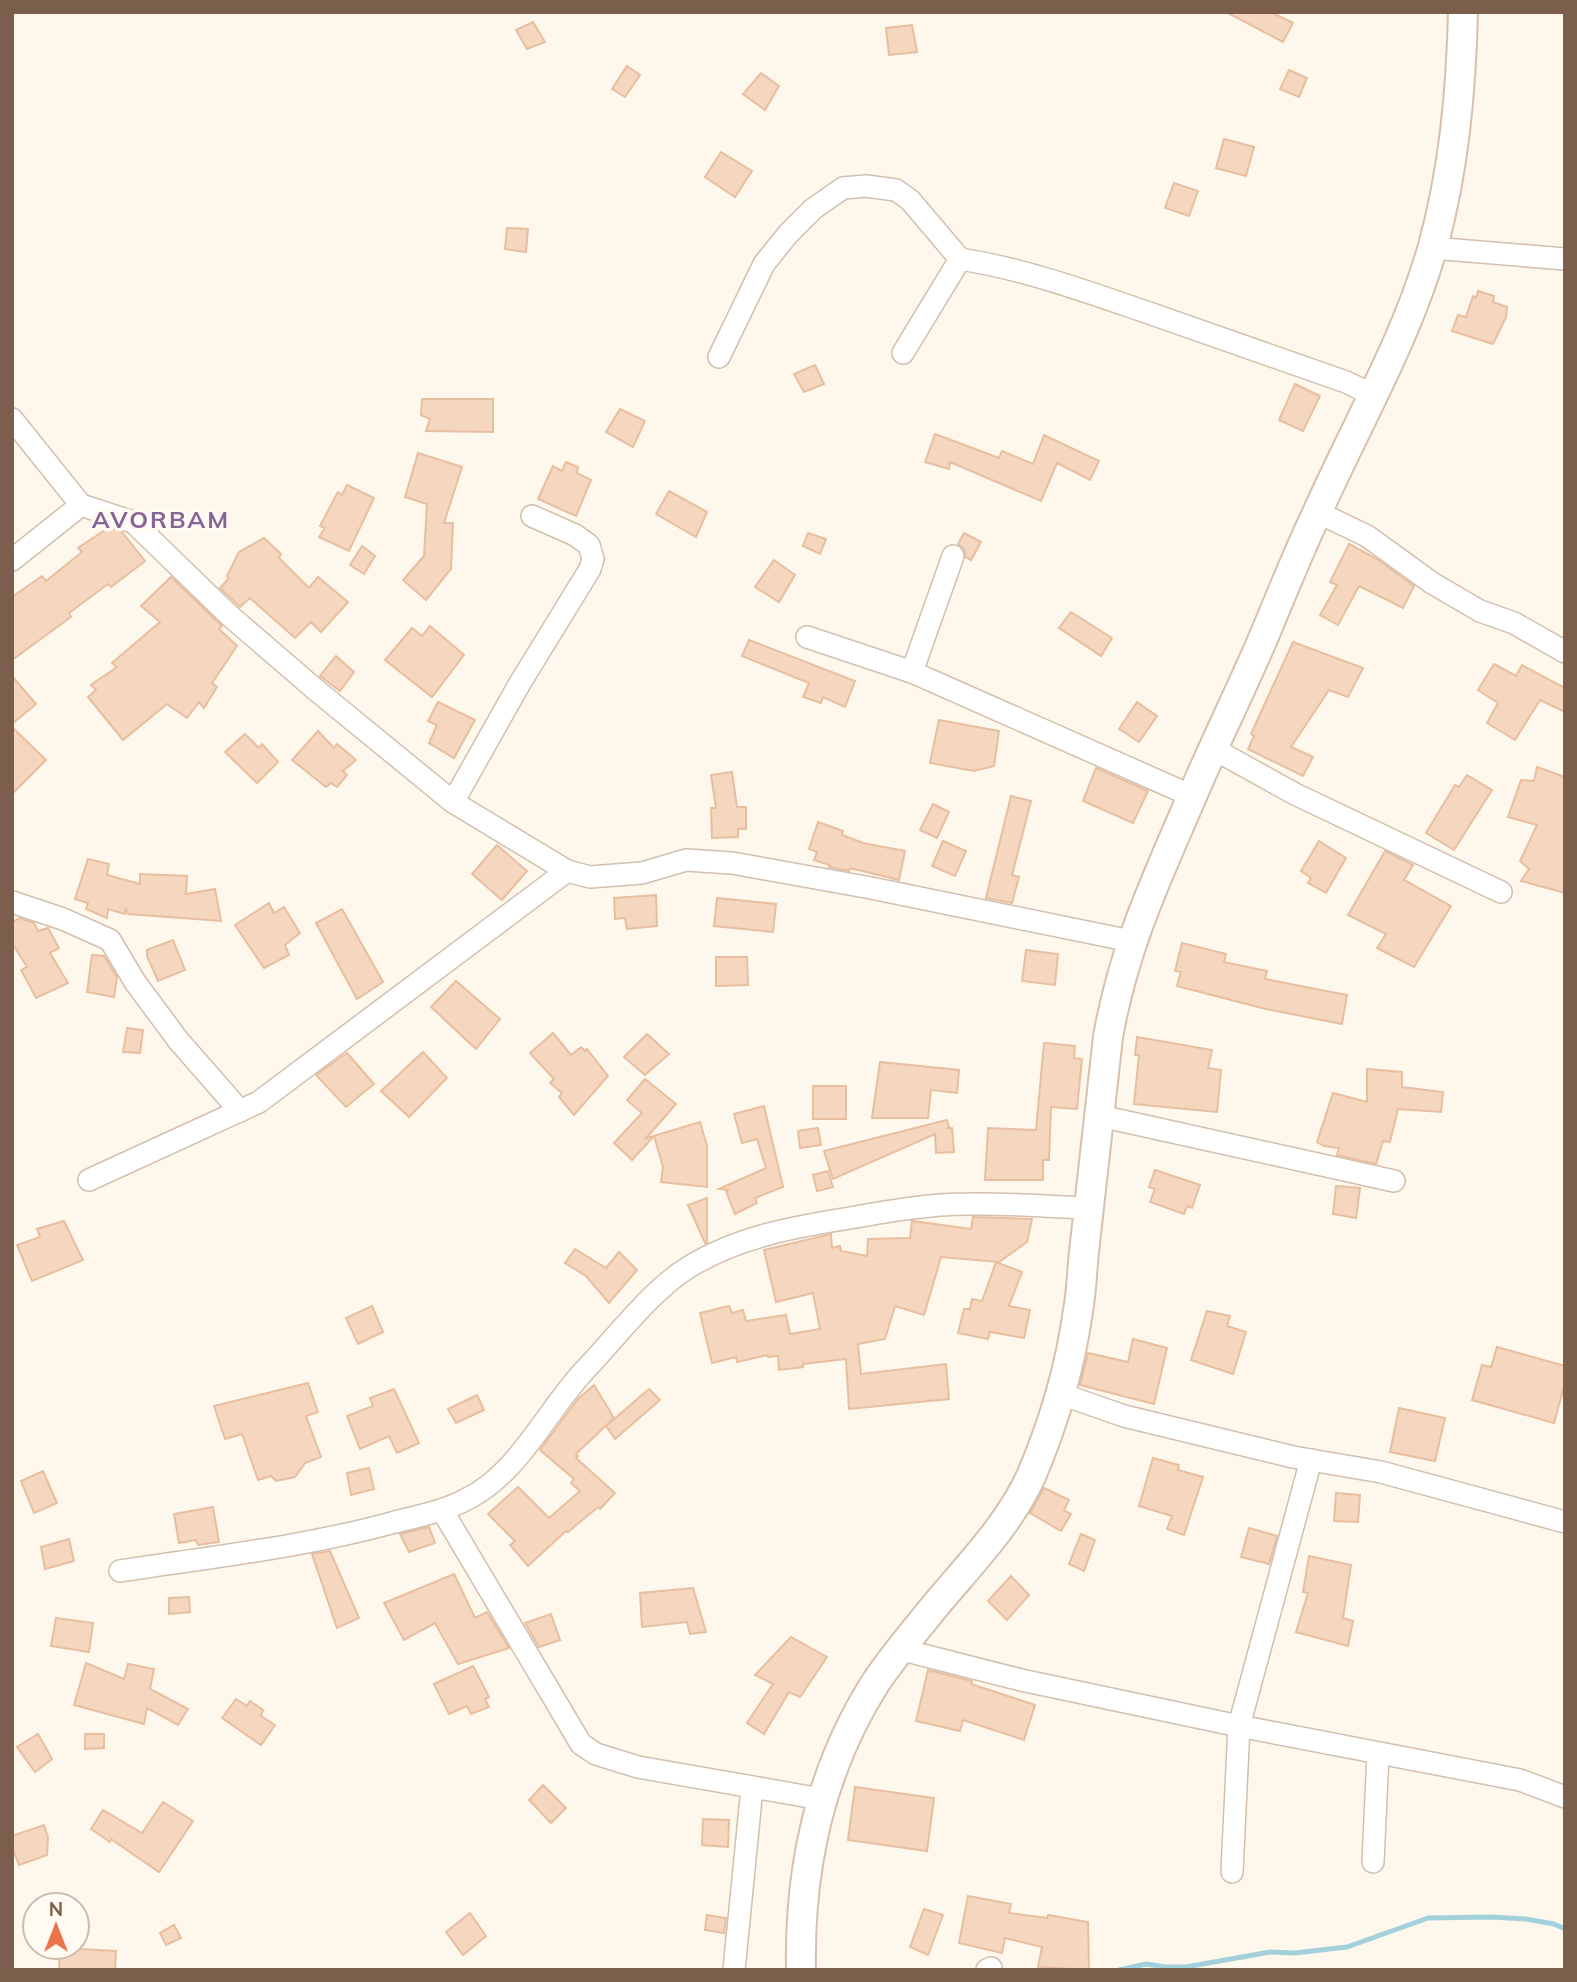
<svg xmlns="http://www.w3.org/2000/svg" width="1577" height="1982" viewBox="0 0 1577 1982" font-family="Mulish,sans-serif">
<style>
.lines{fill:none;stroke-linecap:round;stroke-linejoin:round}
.stream{stroke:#a2d1dc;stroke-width:5}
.building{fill:#f5d7c0;stroke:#e8bea0;stroke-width:2}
.street-casing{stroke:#d2bfae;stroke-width:24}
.secondary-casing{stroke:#d7c1ae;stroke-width:32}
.street{stroke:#fff;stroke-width:21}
.secondary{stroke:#fff;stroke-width:28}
.labels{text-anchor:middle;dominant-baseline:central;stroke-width:7;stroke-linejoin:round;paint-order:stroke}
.district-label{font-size:24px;font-weight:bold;letter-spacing:2px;fill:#876497;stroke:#fffaf2}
</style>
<rect width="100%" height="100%" fill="#fef7eb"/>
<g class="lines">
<!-- stream -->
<path class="stream" d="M1119 1970 1146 1964 1166 1967H1186L1270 1952 1295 1953 1347 1947 1428 1918 1491 1917 1526 1919 1554 1924 1565 1929"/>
</g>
<!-- building -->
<g class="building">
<path d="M1226 12H1271L1293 23 1283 42Z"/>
<path d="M533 22 545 42 527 49 516 30Z"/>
<path d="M912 25 917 52 889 55 886 28Z"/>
<path d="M627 66 640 75 625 97 612 89Z"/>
<path d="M1289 70 1307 78 1299 97 1280 89Z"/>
<path d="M761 73 779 86 765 110 743 94Z"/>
<path d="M1224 139 1254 147 1246 176 1216 168Z"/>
<path d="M721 152 752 171 735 197 705 177Z"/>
<path d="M1174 183 1198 191 1189 216 1165 208Z"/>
<path d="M507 228 528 229 526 252 505 249Z"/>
<path d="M1478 291 1494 296 1493 302 1507 307 1506 317 1493 344 1452 331 1458 315 1466 317 1473 296 1476 298Z"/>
<path d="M815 365 824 384 804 392 794 374Z"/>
<path d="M1295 384 1320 396 1303 431 1279 420Z"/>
<path d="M422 399H493V432L426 431 430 419 421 415Z"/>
<path d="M620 409 645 421 633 447 606 432Z"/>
<path d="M935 434 999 458 1002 451 1033 464 1044 435 1099 461 1090 480 1057 463 1041 501 950 462 949 469 925 462Z"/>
<path d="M418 453 462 467 444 523H453L451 569 426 600 403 580 424 556 427 504 405 497Z"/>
<path d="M566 462 578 467 577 473 591 480 576 516 538 499 553 466 562 471Z"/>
<path d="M347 485 374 498 349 551 319 537 325 528 320 526 338 492 342 495Z"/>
<path d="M669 491 707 512 696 537 656 514Z"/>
<path d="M108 528 122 532 145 561 111 587 108 584 69 613 71 617 12 660V597L42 576 46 581 82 552 78 548Z"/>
<path d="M808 533 826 539 820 554 803 546Z"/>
<path d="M964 533 981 542 971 560 966 557 963 548 958 544Z"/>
<path d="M264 538 281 554 279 558 309 588 318 577 348 602 321 632 311 622 295 638 250 598 240 607 220 588 229 578 227 576 239 552Z"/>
<path d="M1349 544 1377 559 1414 586 1403 608 1359 586 1338 625 1320 615 1337 585 1330 582Z"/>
<path d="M362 546 375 556 364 574 350 565Z"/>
<path d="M774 560 795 575 779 602 755 587Z"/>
<path d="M171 577 222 626 219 629 237 646 212 683 217 687 204 708 199 702 187 718 167 704 123 740 88 697 96 690 91 685 117 667 112 663 160 622 141 606Z"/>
<path d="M1071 612 1112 638 1101 656 1059 628Z"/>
<path d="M430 626 464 655 432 697 385 660 412 628 422 636Z"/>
<path d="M749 640 855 681 845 707 823 697 821 703 803 697 809 683 742 656Z"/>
<path d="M1293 642 1363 668 1348 697 1329 690 1291 747 1313 757 1303 776 1248 749 1254 736 1251 734Z"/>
<path d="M336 656 354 672 340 691 320 676Z"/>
<path d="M1494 664 1516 676 1522 665 1565 688V712L1540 700 1515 740 1487 723 1498 703 1478 690Z"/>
<path d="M12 676 36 704 12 724Z"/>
<path d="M438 702 475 720 454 758 429 743 437 725 428 721Z"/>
<path d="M1137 702 1157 716 1139 742 1119 729Z"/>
<path d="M939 720 999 731 994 766 974 771 930 763Z"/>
<path d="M12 727 46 760 12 794Z"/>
<path d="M318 731 334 748 337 744 356 760 343 771 347 775 337 787 331 783 326 787 292 760Z"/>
<path d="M245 734 259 748 262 744 278 762 257 783 225 752Z"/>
<path d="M1537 767 1565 777V893L1521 881 1529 869 1520 861 1537 825 1508 817 1521 780 1534 781Z"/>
<path d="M1096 768 1148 791 1133 823 1083 801Z"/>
<path d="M732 772 737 807H746V829H738V837L712 838 711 808H716L711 775Z"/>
<path d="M1467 775 1492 790 1454 850 1426 833 1455 785 1459 787Z"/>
<path d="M1011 796 1031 801 1012 875 1019 877 1012 903 986 898Z"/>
<path d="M933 804 949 812 937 838 920 830Z"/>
<path d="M818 822 843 831 842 835 863 843 905 851 899 880 850 868 849 871 829 867 830 865 814 860 817 852 809 849Z"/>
<path d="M943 841 966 851 955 876 932 866Z"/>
<path d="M1319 841 1346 858 1326 893 1308 883 1311 878 1301 871Z"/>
<path d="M497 845 527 871 502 900 472 874Z"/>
<path d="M1385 851 1413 865 1404 880 1451 906 1414 967 1377 948 1386 934 1348 915Z"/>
<path d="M88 859 109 864 107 875 140 884V874L187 876 186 894 215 889 221 921 128 914 126 908 125 914 108 909 107 918 86 909 88 903 75 899Z"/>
<path d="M656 895 657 926 627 929 625 918 615 919 614 898Z"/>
<path d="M717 898 776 904 773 932 714 926Z"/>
<path d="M269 903 274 913 284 907 300 933 285 945 289 955 264 968 235 925Z"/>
<path d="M342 909 383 982 357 999 316 923Z"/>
<path d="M20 918 34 923 38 931 48 928 59 948 50 953 68 983 36 998 21 970 27 967 12 943V922Z"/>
<path d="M173 940 185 970 158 981 147 956V950Z"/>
<path d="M1182 943 1226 954 1224 962 1267 971 1265 979 1347 995 1342 1024 1266 1009 1177 986 1181 972 1175 971Z"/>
<path d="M1026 950 1058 954 1055 985 1022 981Z"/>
<path d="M92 955 104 956 117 977 114 997 87 992Z"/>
<path d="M716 957H747L748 985 716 986Z"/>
<path d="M456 981 500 1019 476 1049 431 1007Z"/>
<path d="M127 1028 143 1030 140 1053 123 1052Z"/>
<path d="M553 1033 571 1055 581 1047 585 1051 587 1049 608 1076 574 1115 559 1097 562 1093 550 1083 554 1079 530 1053Z"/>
<path d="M647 1034 669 1054 645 1075 624 1057Z"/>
<path d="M1137 1037 1212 1050 1208 1068 1221 1070 1217 1112 1134 1104 1139 1055H1135Z"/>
<path d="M1044 1043 1075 1046 1074 1058 1082 1059 1077 1109 1051 1107 1049 1160H1043V1180H985L988 1128 1036 1130Z"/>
<path d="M423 1052 447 1078 409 1117 381 1091Z"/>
<path d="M347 1053 374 1084 346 1107 316 1075Z"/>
<path d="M880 1062 959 1070 957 1093 931 1090 928 1118H872Z"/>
<path d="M1367 1069 1402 1072V1087L1443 1092 1441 1112 1398 1109 1390 1142 1383 1141 1376 1164 1337 1155 1339 1148 1324 1146 1317 1142 1333 1093 1367 1102Z"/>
<path d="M645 1079 676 1104 646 1138 654 1136 632 1160 614 1143 642 1113 627 1100Z"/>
<rect x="813" y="1086" width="33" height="33"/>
<path d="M764 1106 783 1187 755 1198 757 1203 735 1214 726 1191 729 1190 719 1189 766 1168 757 1139 742 1143 734 1114Z"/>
<path d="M947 1120 949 1127 948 1128H952L954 1152 936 1153 935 1134 833 1179 824 1151Z"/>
<path d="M700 1122 707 1146V1187L661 1182 663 1167 654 1136Z"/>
<path d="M818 1128 821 1145 800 1148 798 1131Z"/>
<path d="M1155 1170 1200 1185 1192 1208 1187 1206 1184 1214 1150 1202 1155 1189 1149 1187Z"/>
<path d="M828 1171 833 1187 817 1191 813 1175Z"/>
<path d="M1336 1186 1360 1188 1356 1218 1333 1214Z"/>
<path d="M707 1198V1243H705L688 1205Z"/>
<path d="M973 1217 1032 1219 1027 1242 999 1262 941 1257 924 1315 895 1306 885 1339 858 1344 861 1374 946 1364 949 1399 849 1409 846 1359 803 1364V1367L779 1370 778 1356 768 1357 767 1355 737 1362 736 1357 712 1363 700 1313 729 1306 732 1313 743 1310 746 1321 786 1315 790 1334 820 1329 813 1293 776 1302 764 1250 831 1234 832 1248 840 1246 841 1251 867 1256 868 1239 910 1238 912 1221 971 1229Z"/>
<path d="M64 1221 83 1260 32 1281 17 1245 40 1237 37 1229Z"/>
<path d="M575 1249 606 1268 619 1252 637 1270 609 1303 586 1276 565 1263Z"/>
<path d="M996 1262 1022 1272 1009 1306 1030 1310 1024 1338 990 1332 988 1339 958 1333 964 1309H970L972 1299 982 1301Z"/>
<path d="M372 1306 383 1332 358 1344 346 1318Z"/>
<path d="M1207 1311 1230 1316 1227 1326 1246 1332 1233 1374 1191 1360Z"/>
<path d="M1133 1339 1167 1348 1154 1404 1080 1385 1088 1353 1128 1362Z"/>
<path d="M1497 1347 1565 1366V1383L1554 1423 1472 1400 1482 1365 1491 1367Z"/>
<path d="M308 1383 318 1412 306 1416 321 1457 305 1463 295 1477 276 1481 271 1476 258 1480 242 1434 225 1439 214 1406Z"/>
<path d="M594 1385 614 1418 576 1454 578 1456 576 1458 615 1493 600 1509 598 1507 568 1532 566 1531 528 1566 510 1545 515 1541 488 1514 518 1487 549 1518 580 1491 571 1483 574 1479 540 1450 578 1399Z"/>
<path d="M394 1389 419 1443 397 1453 389 1436 360 1449 347 1416 373 1406 370 1398Z"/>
<path d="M649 1389 660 1400 615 1439 606 1426Z"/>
<path d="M477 1395 484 1410 456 1423 448 1409Z"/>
<path d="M1399 1408 1445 1418 1435 1461 1390 1452Z"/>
<path d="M1153 1458 1179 1465 1178 1470 1203 1477 1184 1535 1167 1529 1172 1516 1139 1506Z"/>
<path d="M369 1468 374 1489 351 1495 347 1473Z"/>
<path d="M43 1471 57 1503 34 1513 21 1481Z"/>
<path d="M1044 1488 1069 1500 1064 1510 1071 1514 1061 1531 1030 1513Z"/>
<path d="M1336 1493 1360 1495 1358 1522 1334 1521Z"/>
<path d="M213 1507 219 1542 198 1545 196 1540 179 1543 174 1514Z"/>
<path d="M429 1527 435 1543 409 1552 400 1534Z"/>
<path d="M1249 1528 1277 1536 1269 1564 1241 1557Z"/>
<path d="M1081 1534 1095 1540 1084 1571 1069 1564Z"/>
<path d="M69 1539 74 1561 45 1569 41 1547Z"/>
<path d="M330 1551 359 1618 337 1628 312 1554Z"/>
<path d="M1309 1556 1351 1565 1343 1618 1353 1621 1348 1646 1296 1632 1308 1593 1303 1592Z"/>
<path d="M454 1574 475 1618 487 1612 509 1648 458 1664 435 1623 404 1640 384 1603Z"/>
<path d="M1011 1576 1029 1595 1007 1620 988 1601Z"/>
<path d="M693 1588 706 1632 690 1634 687 1622 642 1627 640 1593Z"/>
<path d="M189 1597 190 1612 169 1614V1598Z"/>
<path d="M551 1614 560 1640 539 1647 525 1623Z"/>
<path d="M56 1618 93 1623 89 1652 51 1646Z"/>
<path d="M791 1637 827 1657 800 1697 789 1692 764 1734 747 1723 773 1684 755 1675Z"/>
<path d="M86 1663 124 1679 128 1664 154 1669 150 1689 188 1709 178 1725 147 1708 144 1724 74 1705Z"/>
<path d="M473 1666 489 1697 485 1699 489 1707 471 1714 467 1706 449 1714 434 1684Z"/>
<path d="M928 1670 972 1681 971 1684 1035 1705 1024 1740 963 1720 960 1731 916 1721Z"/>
<path d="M236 1699 247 1706 250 1701 263 1710 261 1716 275 1725 261 1745 222 1718Z"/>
<path d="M38 1734 52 1759 35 1772 17 1747Z"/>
<path d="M85 1734H104V1748L85 1749Z"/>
<path d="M543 1785 566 1808 551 1823 529 1800Z"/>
<path d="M855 1787 934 1798 927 1851 848 1840Z"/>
<path d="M163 1802 193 1821 159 1872 111 1839 110 1842 91 1829 103 1810 142 1833Z"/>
<path d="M703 1819 729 1820 728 1847 702 1845Z"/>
<path d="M44 1825 48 1837 47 1855 19 1865 12 1847V1836Z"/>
<path d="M968 1896 1011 1904 1009 1913 1047 1918 1048 1915 1088 1922 1089 1970 1038 1967 1042 1947 1005 1938 1002 1953 959 1943Z"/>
<path d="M924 1909 943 1915 928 1955 910 1947Z"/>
<path d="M470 1913 486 1936 463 1955 446 1932Z"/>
<path d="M707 1915 726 1918 724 1933 705 1930Z"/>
<path d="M174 1925 181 1938 166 1945 160 1933Z"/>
<path d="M60 1948 116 1951 115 1970H59Z"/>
</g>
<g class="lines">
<defs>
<g id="street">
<path d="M1432 248 1565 259"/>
<path d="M903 353 960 259"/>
<path d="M719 357 764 264 788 234 813 209 843 188 866 186 896 190 910 200 960 259C1025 269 1088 292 1149 313 1215 336 1281 359 1346 382L1373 395"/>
<path d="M12 419 81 505 133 522 229 615 316 690 453 802 567 871 590 877 642 873 686 860 732 863 871 888 1131 941"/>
<path d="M1317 512 1367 536 1432 583 1480 611 1514 623 1565 652"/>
<path d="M12 560 81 505"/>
<path d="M807 637 912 672 1192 796"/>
<path d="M912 672 953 556"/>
<path d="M1212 748 1295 794 1501 892"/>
<path d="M453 802 520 683 590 569 593 559 589 545 575 535 532 516"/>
<path d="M12 902 63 919 110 940 135 982 178 1040 240 1111"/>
<path d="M1100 1116 1394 1181"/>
<path d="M89 1180 259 1102 567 871"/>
<path d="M1061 1394 1124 1416 1293 1457 1381 1472 1565 1522"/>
<path d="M442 1510 581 1744 596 1754 638 1767 821 1799"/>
<path d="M120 1571C212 1557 305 1547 395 1522 419 1516 445 1511 467 1499 518 1474 546 1412 584 1371 615 1339 651 1290 689 1267 738 1237 793 1227 850 1218 889 1211 929 1204 969 1204 1009 1203 1049 1207 1089 1208"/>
<path d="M899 1649 1021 1680 1239 1726 1520 1780 1565 1797"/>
<path d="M1373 1862 1378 1754"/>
<path d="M1232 1872 1239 1726 1311 1460"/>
<path d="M734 1970 752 1788"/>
<path d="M987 1970 991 1968"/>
</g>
<path id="secondary" d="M801 1970C799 1868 821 1768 876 1682 894 1655 915 1631 935 1606 969 1565 1010 1524 1032 1474 1054 1422 1070 1368 1078 1311 1082 1289 1082 1266 1085 1243 1093 1174 1100 1106 1108 1037 1124 946 1157 878 1193 794 1216 740 1242 688 1265 634 1282 593 1298 553 1317 513 1356 425 1407 339 1433 246 1454 169 1461 92 1463 12"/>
</defs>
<!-- street casing -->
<use href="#street" class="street-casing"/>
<!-- secondary casing -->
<use href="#secondary" class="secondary-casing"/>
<!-- street -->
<use href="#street" class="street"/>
<!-- secondary -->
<use href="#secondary" class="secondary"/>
</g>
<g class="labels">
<!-- district labels -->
<g class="district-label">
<text x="161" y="519">AVORBAM</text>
</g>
</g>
<!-- border -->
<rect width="1577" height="1982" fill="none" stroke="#7b5e4b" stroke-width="28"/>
<!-- north arrow -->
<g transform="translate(56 1926)"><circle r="33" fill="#fffaf2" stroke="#cabcaf" stroke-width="2"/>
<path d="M0-5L12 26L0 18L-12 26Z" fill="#ed734a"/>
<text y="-10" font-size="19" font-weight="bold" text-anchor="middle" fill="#7b5e4b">N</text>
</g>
</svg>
